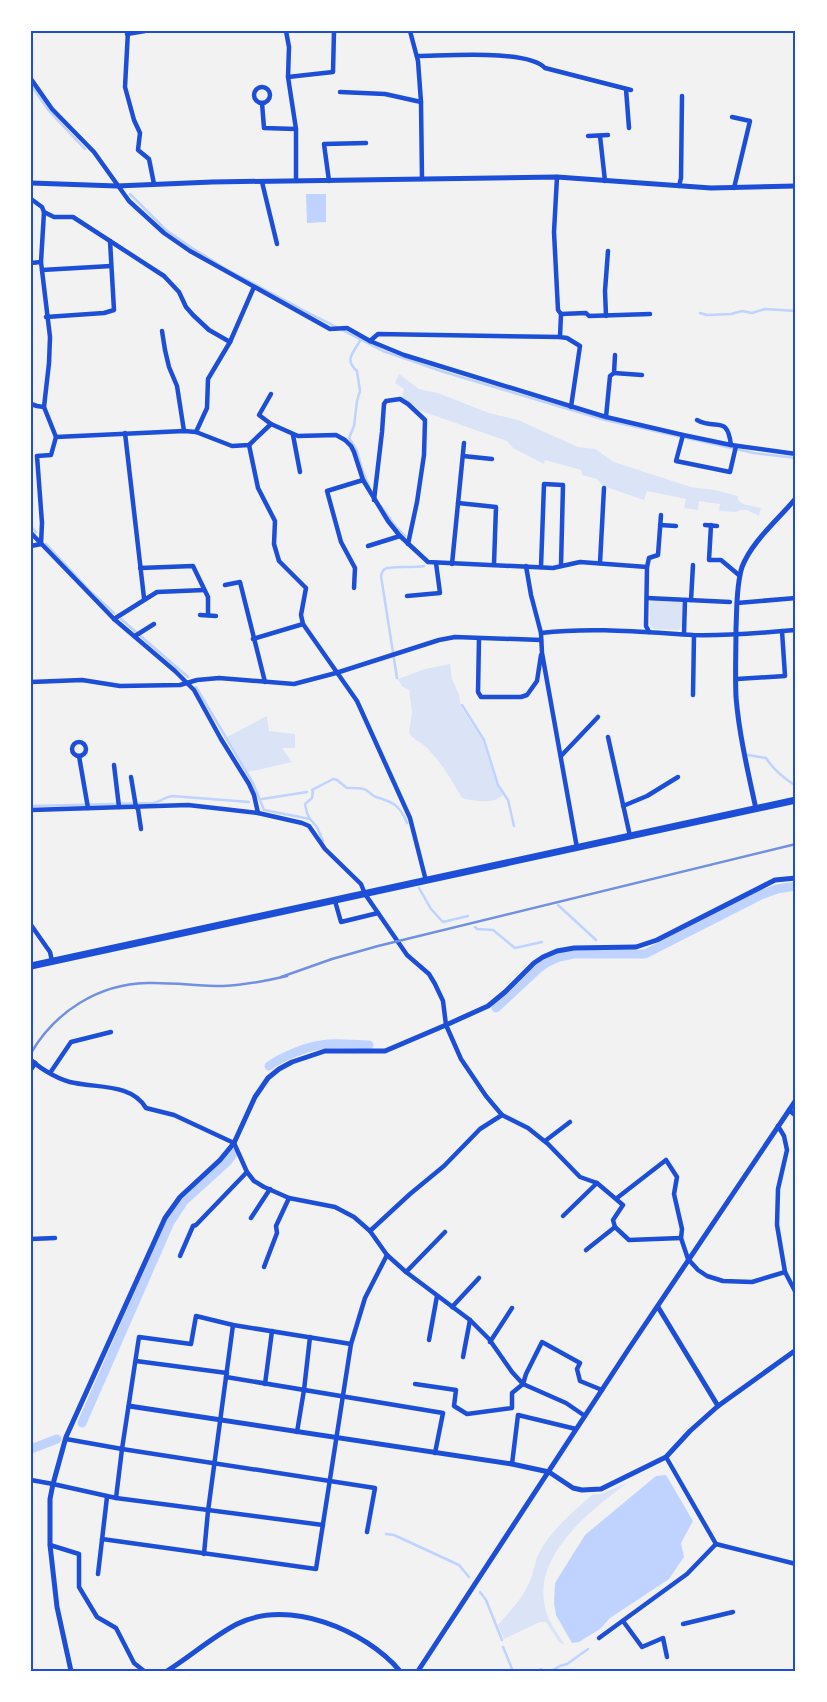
<svg xmlns="http://www.w3.org/2000/svg" width="827" height="1702" viewBox="0 0 827 1702" font-family="Raleway,sans-serif">
<style>
.green{fill:#dbe4f7}
.water{fill:#bfd3fe}
.lines{fill:none;stroke-linecap:round;stroke-linejoin:round}
.stream{stroke:#bfd3fe;stroke-width:2.5}
.canal{stroke:#bfd3fe;stroke-width:9}
.minor{stroke:#1d4ed8;stroke-width:4.5}
.tertiary{stroke:#1d4ed8;stroke-width:5}
.primary{stroke:#1d4ed8;stroke-width:7}
.rail{stroke:#7290e2;stroke-width:2.5}
.neatline{fill:none;stroke:#1d4ed8;stroke-width:2}
</style>
<rect width="100%" height="100%" fill="#f2f2f2"/>
<!-- green -->
<g class="green">
<path d="M399 374 419 389 438 393 489 413 518 420 578 447 595 449 614 462 691 487 715 490 738 496V500L743 504 761 508 759 516 747 510H740L737 512 719 511 720 504 699 501 698 510 684 508 686 499 647 491 644 500 603 486 597 479 582 475 581 470 545 460 544 464 513 448 507 441 421 411 402 397 404 389 395 383Z"/>
<path d="M652 600 681 601 683 604 682 626 679 630 653 629 650 625V602Z"/>
<path d="M450 664 452 679 459 695 461 707 483 741 497 785 503 795C493 805 474 801 462 798 452 781 441 762 427 748 422 742 413 740 409 733L412 712 409 690 402 686 398 679 425 669Z"/>
<path d="M267 716 269 731 295 734V748H282L292 762 248 772 227 737Z"/>
<path d="M627 1483C590 1511 530 1557 546 1611 550 1624 558 1634 565 1645L559 1642 546 1622H540L504 1639 498 1625C510 1611 523 1598 530 1581 534 1571 535 1560 540 1551 552 1529 574 1511 593 1494H601Z"/>
</g>
<!-- water -->
<g class="water">
<path d="M306 194H326V222L307 223Z"/>
<path d="M666 1475 693 1521 681 1543 684 1557 669 1579 610 1618 600 1629 579 1642 572 1643 556 1615 554 1603 555 1583 585 1535 656 1476Z"/>
</g>
<g class="lines">
<!-- stream -->
<g class="stream">
<path d="M31 85 49 111 85 149"/>
<path d="M130 194 166 230 192 248 226 269 307 312 383 351 444 372 605 420 754 453 796 458"/>
<path d="M700 313 707 315 731 314 742 311 752 313 765 309 796 311"/>
<path d="M360 341C353 353 344 360 357 371L360 391 357 401 354 426 349 438 357 451 363 472 369 486"/>
<path d="M381 506 396 527 405 536"/>
<path d="M31 527 36 532"/>
<path d="M46 544 91 592 114 613"/>
<path d="M121 619 188 677"/>
<path d="M397 678 381 576C382 573 382 570 385 569 389 566 415 568 424 566"/>
<path d="M196 687 253 783 264 810 310 819 317 827 323 841"/>
<path d="M462 705 484 740 498 785 508 800 514 826"/>
<path d="M748 755 766 758C773 769 785 779 796 786"/>
<path d="M312 790 333 779 337 780 347 788C353 788 361 787 366 790 370 792 372 796 376 797 393 802 400 805 407 823"/>
<path d="M262 799 307 792"/>
<path d="M31 806 153 803C160 802 165 797 172 796L249 802"/>
<path d="M310 819 307 813 305 804 312 798 313 790"/>
<path d="M419 888 431 909 443 922 468 916"/>
<path d="M558 905 596 940"/>
<path d="M475 927 477 929 493 930 515 948 542 942"/>
<path d="M597 952V955"/>
<path d="M386 1534 394 1535 459 1565 469 1577"/>
<path d="M480 1592 486 1600 502 1640"/>
<path d="M503 1647 513 1671"/>
<path d="M539 1671 541 1669 542 1671"/>
<path d="M551 1671 560 1666 567 1664 588 1649"/>
</g>
<!-- canal -->
<g class="canal">
<path d="M496 1008 538 969 546 963 559 957 574 954H645L761 895 777 889 796 886"/>
<path d="M269 1066C281 1057 306 1047 321 1045 336 1042 354 1045 369 1045"/>
<path d="M82 1423 170 1222 184 1201 227 1162 234 1153"/>
<path d="M31 1449 57 1439"/>
</g>
<!-- minor -->
<g class="minor">
<path d="M128 31 125 87 134 120 140 133 138 150 149 159 154 184"/>
<path d="M286 31 289 47 288 77 296 129V181"/>
<path d="M410 31 418 61 421 102 422 179"/>
<path d="M127 34 145 31"/>
<path d="M417 56C444 56 528 49 545 68L631 90"/>
<path d="M288 77 333 72 334 31"/>
<path d="M31 79 52 109 94 152 129 201 164 233 190 251 330 329 347 328 370 341 404 355 606 417 683 435 731 445 796 454"/>
<circle cx="262" cy="95" r="8"/>
<path d="M626 89 629 128"/>
<path d="M340 92 385 94 421 102"/>
<path d="M262 103 264 128 296 129"/>
<path d="M732 117 750 121 734 188"/>
<path d="M588 136 608 135"/>
<path d="M600 136 605 181"/>
<path d="M557 177 554 232 558 310 561 314 560 337 567 338 580 346 571 407"/>
<path d="M329 181 324 144 366 143"/>
<path d="M262 182 277 244"/>
<path d="M679 186 681 178 682 96"/>
<path d="M31 199 42 207 44 212 41 262 50 337 49 363 44 407 56 437"/>
<path d="M44 212 54 217H73L164 276 179 292 186 307 193 315 209 330 230 342"/>
<path d="M31 263 41 262"/>
<path d="M42 270 111 266"/>
<path d="M561 314 586 313 589 316 650 314"/>
<path d="M606 316 605 291 608 251"/>
<path d="M46 317 104 313 114 310 110 241"/>
<path d="M162 331 165 350 169 367 177 386 184 431"/>
<path d="M370 341 378 334 560 337"/>
<path d="M614 373 642 375"/>
<path d="M271 394 259 415 271 424"/>
<path d="M31 404 37 406 44 407"/>
<path d="M606 417 610 376 614 373 615 355"/>
<path d="M697 420C717 431 727 414 731 445"/>
<path d="M196 432 207 408 208 379 230 342 254 287"/>
<path d="M125 433 144 598"/>
<path d="M293 435 300 472"/>
<path d="M683 435 676 461 730 472 736 446"/>
<path d="M249 445 258 488 275 521 274 544 279 561 306 588 301 615 303 624 357 701 410 818 426 881"/>
<path d="M463 456 492 459"/>
<path d="M374 500 382 432 384 404 386 401 400 399 408 404 425 420 424 455 417 502 408 544"/>
<path d="M458 503 496 507 494 564"/>
<path d="M660 525 676 526"/>
<path d="M705 525 717 526"/>
<path d="M711 525 709 560H721L740 576"/>
<path d="M31 533 114 619 175 671 194 690 221 739 249 784 254 795 258 813"/>
<path d="M41 544 42 523 37 456 51 455 56 437 184 431 196 432 232 446 249 445 271 424 298 436 336 435 345 440 351 446 354 452 363 480 388 521 400 536 428 562 553 568 580 562 647 567"/>
<path d="M31 546 41 544"/>
<path d="M368 546 400 536"/>
<path d="M600 563 604 488"/>
<path d="M452 564 464 443"/>
<path d="M526 566 531 595 541 633 542 653 577 848"/>
<path d="M541 567 544 484 563 485 561 566"/>
<path d="M140 568 193 566 208 597V615"/>
<path d="M225 585 240 582 265 682"/>
<path d="M354 588 355 568 341 542 327 491 363 480"/>
<path d="M407 596 440 593 436 563"/>
<path d="M647 598 730 602"/>
<path d="M691 600 693 565"/>
<path d="M737 603 796 598"/>
<path d="M200 615 216 616"/>
<path d="M114 619 157 592 204 590"/>
<path d="M649 632 646 626 647 567 649 558 658 555 661 515"/>
<path d="M541 633C592 627 642 632 693 635 728 636 761 633 796 630"/>
<path d="M684 634 685 600"/>
<path d="M135 636 154 624"/>
<path d="M253 639 303 624"/>
<path d="M479 639 478 692 481 697H521L527 695 537 681 541 655"/>
<path d="M737 679 785 676 782 631"/>
<path d="M31 682 82 680 120 686 180 685 197 680 219 678 294 684 336 673 439 640 455 637 541 640"/>
<path d="M693 695 694 635"/>
<path d="M608 737 630 836"/>
<circle cx="79" cy="749" r="7"/>
<path d="M79 756 88 808"/>
<path d="M561 756 598 717"/>
<path d="M114 765 119 807"/>
<path d="M131 777 136 807 138 809 141 829"/>
<path d="M623 806 647 796 678 777"/>
<path d="M31 810 188 805 258 813 302 823 309 826 325 849 361 884 365 894 407 955 429 974 435 984 443 1001 446 1025 461 1059 486 1096 502 1115 528 1128 548 1144 580 1177 597 1183 623 1205 613 1220 615 1227 629 1240 681 1238"/>
<path d="M335 901 341 922 378 913"/>
<path d="M31 925 50 952 52 961"/>
<path d="M31 1060C42 1070 61 1081 75 1083 99 1088 132 1084 146 1108L174 1115 234 1143 247 1172 254 1181 264 1187 289 1198 335 1207 354 1217 370 1231 387 1255 406 1272 470 1320 489 1339 512 1372 523 1384 566 1403 585 1416"/>
<path d="M50 1073 71 1042 111 1032"/>
<path d="M789 1110 796 1116"/>
<path d="M778 1126 784 1136 787 1150 778 1189 777 1225 785 1272 796 1293"/>
<path d="M545 1141 570 1122"/>
<path d="M617 1198 666 1160 677 1177 674 1194 682 1229 681 1238 688 1259 698 1270 707 1276 723 1281 752 1282 785 1272"/>
<path d="M563 1216 597 1183"/>
<path d="M251 1218 270 1189"/>
<path d="M370 1231 410 1194 444 1166 480 1129 502 1115"/>
<path d="M31 1239 55 1238"/>
<path d="M586 1250 615 1227"/>
<path d="M180 1256 193 1226 196 1225 247 1172"/>
<path d="M264 1267 277 1233 276 1226 289 1198"/>
<path d="M406 1272 445 1232"/>
<path d="M452 1307 479 1278"/>
<path d="M429 1340 437 1296"/>
<path d="M490 1342 512 1308"/>
<path d="M463 1357 470 1320"/>
<path d="M136 1361 227 1373"/>
<path d="M226 1377 443 1413 435 1453"/>
<path d="M265 1384 272 1331"/>
<path d="M415 1384 456 1390 454 1406 467 1414 512 1408V1393L523 1384 526 1374 542 1342 580 1363 577 1369 580 1381 602 1390"/>
<path d="M297 1432 304 1390 310 1337"/>
<path d="M66 1439 122 1449 375 1488 367 1532"/>
<path d="M666 1457 716 1544 796 1564"/>
<path d="M512 1464 518 1415 576 1429"/>
<path d="M31 1480 53 1484 116 1498 323 1525"/>
<path d="M116 1498 122 1449 139 1337 191 1344 196 1316 233 1325 351 1344"/>
<path d="M102 1539 316 1569 351 1344 365 1298 387 1255"/>
<path d="M50 1545 79 1554V1587L97 1617 116 1628 134 1663 144 1671"/>
<path d="M204 1554 208 1511 233 1325"/>
<path d="M98 1574 107 1497"/>
<path d="M623 1621 642 1647 663 1638 667 1657"/>
<path d="M683 1624 733 1612"/>
<path d="M599 1638 687 1574 716 1544"/>
</g>
<!-- tertiary -->
<g class="tertiary">
<path d="M31 183 117 186 212 182 557 177 711 188 796 186"/>
<path d="M756 809C748 772 739 734 736 697 735 674 736 651 736 628 737 609 736 586 742 567 752 541 778 520 796 498"/>
<path d="M31 1069 35 1063"/>
<path d="M658 1307 718 1406"/>
<path d="M129 1406 512 1464 549 1472 573 1488 582 1490 601 1489 666 1457 690 1431 718 1406 796 1350"/>
<path d="M71 1671 57 1607 50 1545V1499L53 1484 66 1437 165 1218 180 1197 220 1160 234 1143 255 1097 268 1078 279 1069 292 1062 325 1051H385L446 1025 488 1006 505 992 534 963 543 957 557 951 574 948 636 947 657 940 775 880 796 878"/>
<path d="M167 1671C191 1656 212 1637 237 1624 289 1598 365 1630 400 1671"/>
<path d="M418 1671 628 1350 796 1100"/>
</g>
<!-- primary -->
<path class="primary" d="M31 966 796 800"/>
<!-- rail -->
<g class="rail">
<path d="M281 977 332 959 378 946 796 844"/>
<path d="M31 1053C55 1012 98 984 147 983 172 982 197 986 223 986 245 985 266 981 287 976"/>
</g>
</g>
<!-- border -->
<rect width="827" height="1702" fill="none" stroke="#ffffff" stroke-width="65"/>
<rect x="32" y="32" width="762" height="1638" class="neatline"/>
</svg>
